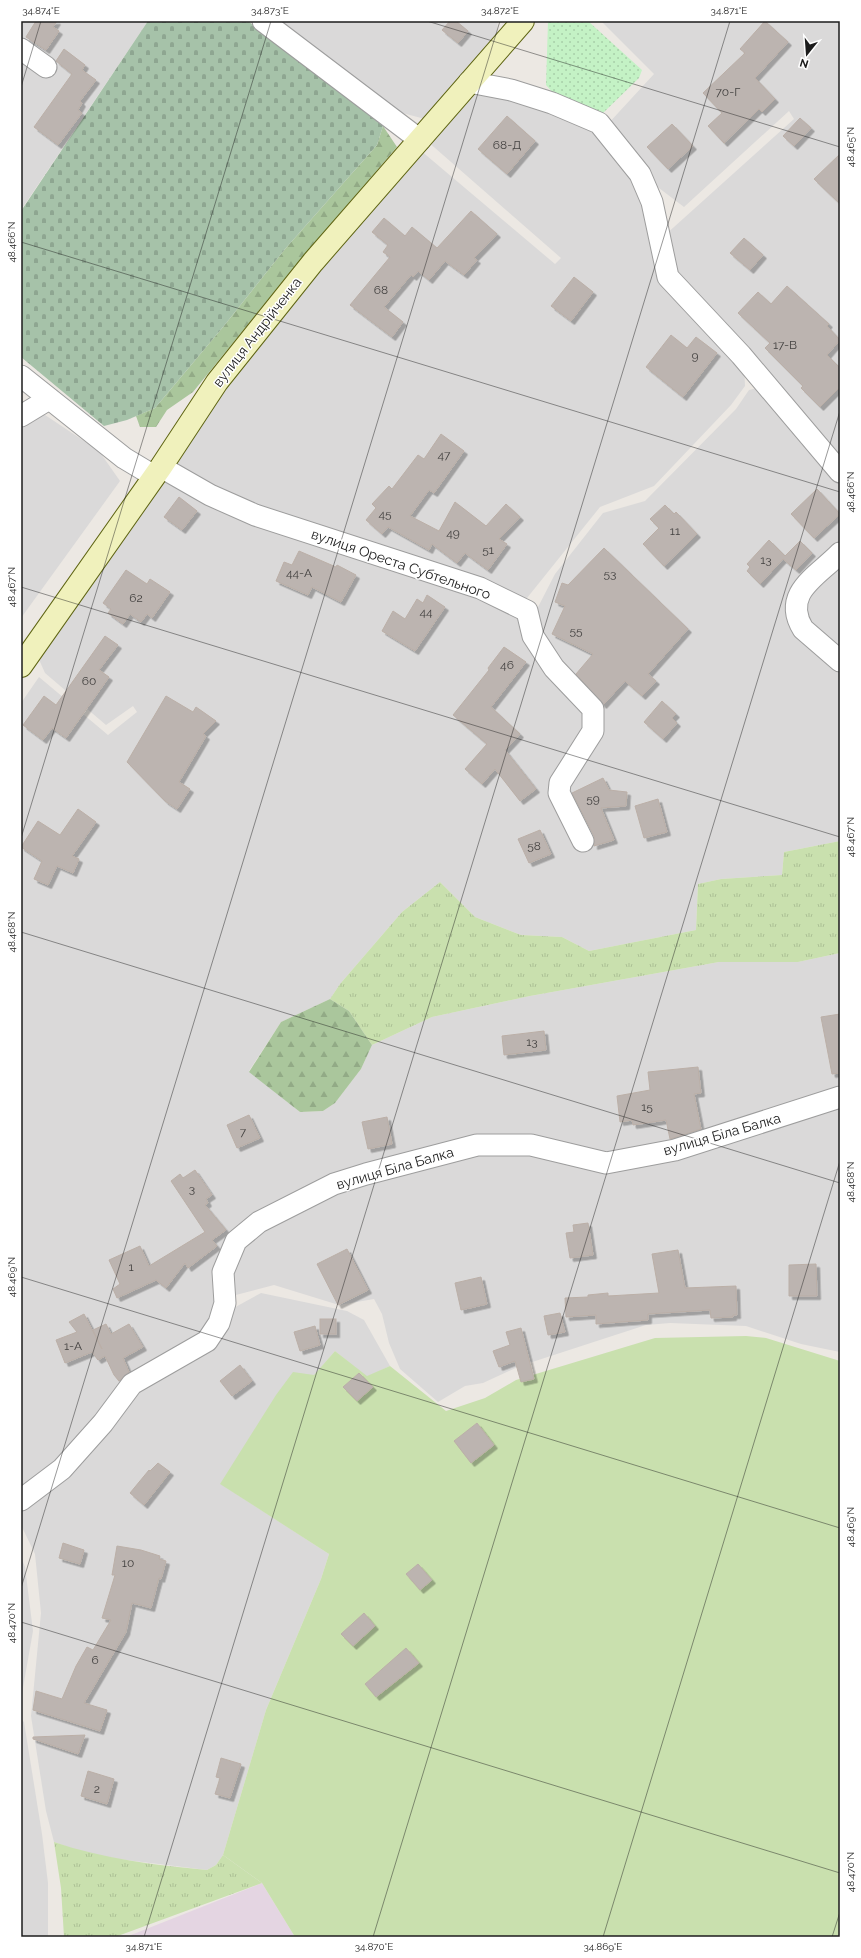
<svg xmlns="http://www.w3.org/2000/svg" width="861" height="1958" viewBox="0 0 861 1958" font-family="Raleway,sans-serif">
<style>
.residential{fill:#dad9d9}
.industrial{fill:#e4d5e2}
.grass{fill:url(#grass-tufts)}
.forest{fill:url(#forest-firs)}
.cemetery{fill:url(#cemetery-stones)}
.park{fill:url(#park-dots)}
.garden{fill:#c9e0ae}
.building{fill:#bcb4b0;stroke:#bbafa7;filter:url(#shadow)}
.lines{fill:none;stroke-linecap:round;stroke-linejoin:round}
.street-casing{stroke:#9d9d9d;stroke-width:23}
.secondary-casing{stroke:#5e6412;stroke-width:24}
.street{stroke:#fff;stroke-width:21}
.secondary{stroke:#f0f1bc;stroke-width:22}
.ticks{fill:none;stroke:#1c1c1c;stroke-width:1;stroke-opacity:0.45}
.labels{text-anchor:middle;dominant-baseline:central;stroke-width:3;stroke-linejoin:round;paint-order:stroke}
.number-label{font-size:12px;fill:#444241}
.street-label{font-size:14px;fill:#1c1c1c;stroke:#fff}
.neatline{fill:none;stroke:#1c1c1c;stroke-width:1.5}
.ticks-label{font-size:10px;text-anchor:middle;fill:#1c1c1c}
</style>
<defs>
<pattern id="grass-tufts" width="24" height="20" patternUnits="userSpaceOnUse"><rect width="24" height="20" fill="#c9e0ae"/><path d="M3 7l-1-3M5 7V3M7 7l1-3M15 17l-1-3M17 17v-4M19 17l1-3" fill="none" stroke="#acc095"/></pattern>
<pattern id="forest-firs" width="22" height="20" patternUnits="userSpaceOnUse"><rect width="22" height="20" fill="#aac69c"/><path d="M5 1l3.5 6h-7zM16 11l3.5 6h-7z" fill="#92aa86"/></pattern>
<pattern id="cemetery-stones" width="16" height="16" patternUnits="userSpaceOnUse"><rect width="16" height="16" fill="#a6c2a9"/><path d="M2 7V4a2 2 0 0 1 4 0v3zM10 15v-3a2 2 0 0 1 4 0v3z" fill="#8ea691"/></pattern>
<pattern id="park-dots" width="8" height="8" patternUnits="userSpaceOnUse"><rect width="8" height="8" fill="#c4f2c5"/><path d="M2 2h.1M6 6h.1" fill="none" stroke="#a8cfa9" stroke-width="1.8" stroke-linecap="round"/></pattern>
<filter id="shadow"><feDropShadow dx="3.5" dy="3.5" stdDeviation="0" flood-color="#0004"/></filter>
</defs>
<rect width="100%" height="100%" fill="#ece8e3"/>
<!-- residential -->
<g class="residential">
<path d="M21 21H148L21 210Z"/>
<path d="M269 21H498L496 39 425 119 391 110Z"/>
<path d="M601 21H840V464L671 272 664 236 794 119 789 111 684 207 651 182 607 125 654 74Z"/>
<path d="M476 86 595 130 636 174 665 280 744 363 745 386 731 405 654 486 600 507 523 603 238 504 174 462 227 387 321 266 420 150 555 264 561 258 427 141Z"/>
<path d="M761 387 840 476V544L795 588 789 605V614L795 628 840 667V841L784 852 782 875 721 879 698 884 696 930 589 951 562 937 521 935 475 917 440 882 402 912 340 984 330 999 281 1022 249 1071 300 1112 323 1111 335 1103 361 1069 372 1045 432 1017 530 996 719 962H798L840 953V1093L674 1146 634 1155 605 1158 532 1140H474L366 1165 332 1181 258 1219 233 1237 219 1272 220 1304 215 1321 203 1337 128 1382 99 1421 59 1466 21 1495V703L39 677 108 735 137 712 133 706 106 725 45 673 37 655 166 473 236 511 482 593 520 611 529 635 553 671 590 710 591 729 558 782 557 794 584 847 587 845 562 791 563 783 595 732V708L556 666 537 636 535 613 555 574 603 513 645 501 736 409 749 390Z"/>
<path d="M42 413 99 451 120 481 21 618V423Z"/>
<path d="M840 557V655L801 622 803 595Z"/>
<path d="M840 1102V1352L801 1344 746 1326 670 1323 646 1325 520 1366 483 1383 465 1386 438 1402 400 1369 389 1343 382 1314 374 1299 339 1305 274 1285 232 1296 229 1272 244 1239 337 1191 475 1149 531 1151 605 1168Z"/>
<path d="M261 1293 347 1311 364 1320 390 1366 367 1377 335 1351 221 1484 329 1554 321 1579 266 1710 223 1855 216 1865 207 1870 118 1859 82 1852 54 1842 46 1811 31 1716 41 1613 35 1554 21 1525V1506L122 1403 230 1310Z"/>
<path d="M21 1557 25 1567 33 1631 21 1699Z"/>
<path d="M21 1719 24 1722 42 1834 48 1883V1937H21Z"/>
</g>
<!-- industrial -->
<path class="industrial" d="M262 1883 295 1937H126Z"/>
<!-- grass -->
<g class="grass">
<path d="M840 841V953L798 962H719L530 996 432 1017 372 1045 349 1011 330 999 340 984 402 912 440 882 475 917 521 935 562 937 589 951 696 930 698 884 721 879 782 875 784 852Z"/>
<path d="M54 1842C104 1859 155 1865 207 1870L216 1865 223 1855 262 1883 115 1937H64L61 1888Z"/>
</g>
<!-- forest -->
<g class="forest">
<path d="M383 126 397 147 305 254 193 392 167 410 156 427H140L136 416 155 408 223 327 285 249 377 145Z"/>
<path d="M330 999 349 1011 372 1045 361 1069 335 1103 323 1111 300 1112 249 1072 281 1022Z"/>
</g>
<!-- cemetery -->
<path class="cemetery" d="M148 21H248L383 126 377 145 285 249 223 327 155 408 127 420 104 426 21 357V211Z"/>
<!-- park -->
<path class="park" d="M548 21H588L642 70 639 78 602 114 562 103 546 85Z"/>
<!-- garden -->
<path class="garden" d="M746 1336 766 1338 840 1361V1937H295L262 1883 223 1855 266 1710 321 1579 329 1554 220 1484 276 1395 293 1372 314 1375 335 1351 367 1376 390 1366 446 1411 485 1398 516 1380 655 1338Z"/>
<!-- building -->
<g class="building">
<path d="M36 21H57L53 27 59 31 46 50 26 37Z"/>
<path d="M450 21H456L468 31 458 43 442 30Z"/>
<path d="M765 21 788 42 755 78 775 99 762 112 759 109 724 143 708 126 722 113 703 93 745 53 740 49Z"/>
<path d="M64 49 85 65 82 70 96 80 80 101 82 103 78 110 82 113 58 145 34 127 72 74 56 61Z"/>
<path d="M507 116 535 141 507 174 478 149Z"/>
<path d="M800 118 811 128 794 146 783 136Z"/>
<path d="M672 124 693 146 668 169 647 147Z"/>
<path d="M840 154V204L814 179Z"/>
<path d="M471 211 497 234 474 258 477 260 464 275 445 261 429 280 418 271 413 277 411 275 384 307 403 322 392 337 350 305 390 257 383 252 388 245 372 232 384 218 405 236 412 227 437 248Z"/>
<path d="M744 238 763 255 750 270 730 253Z"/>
<path d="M574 277 593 292 571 321 551 306Z"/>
<path d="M787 286 829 324 827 326 840 340 827 355 840 368V387L820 407 801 388 803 386 765 348 770 343 738 313 758 292 771 304Z"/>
<path d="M671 335 687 348 696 337 717 353 683 397 646 367Z"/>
<path d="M441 434 464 451 434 493 429 490 410 516 439 531 455 502 486 526 506 504 520 517 499 539 507 544 488 570 465 553 457 563 432 544 429 550 388 527 382 534 366 520 376 508 372 504 389 486 392 489 418 455 424 459Z"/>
<path d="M817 489 840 514 814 538 791 514Z"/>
<path d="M179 497 197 511 182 530 164 517Z"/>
<path d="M665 505 674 514 676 512 697 534 664 566 643 544 659 528 650 519Z"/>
<path d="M769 540 785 556 800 541 812 553 796 570 783 559 760 584 747 571 750 567 747 564Z"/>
<path d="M604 548 688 629 648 674 656 681 642 696 625 681 603 705 576 674 593 654 552 634 565 606 555 602 562 583 568 585Z"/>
<path d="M299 551 336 567 337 565 356 575 341 602 312 587 308 595 276 581 284 562 292 565Z"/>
<path d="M126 570 147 584 150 579 170 592 152 618 147 614 141 622 130 614 123 624 108 613 111 609 103 603Z"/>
<path d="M427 595 445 607 415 651 382 631 393 611 405 619 417 599 423 603Z"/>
<path d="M105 636 118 645 99 670 109 677 66 738 52 728 43 740 23 725 44 696 56 705Z"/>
<path d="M504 647 526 662 491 707 520 734 505 750 536 789 520 801 495 769 482 784 465 769 487 744 453 715 489 670 488 668Z"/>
<path d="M166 696 193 712 196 707 216 721 203 734 206 736 179 782 190 789 177 809 165 801 127 762Z"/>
<path d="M662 701 676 714 672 718 677 723 663 739 644 722Z"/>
<path d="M603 778 609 790 627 792 626 806 601 808 614 840 594 846V836L572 793Z"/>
<path d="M658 799 667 832 644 838 635 806Z"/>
<path d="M78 809 96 822 72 856 79 859 73 873 57 866 48 885 34 879 42 861 21 847 38 821 60 835Z"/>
<path d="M540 830 551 854 529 863 518 839Z"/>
<path d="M840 1014V1073L832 1074 821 1017Z"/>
<path d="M544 1031 546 1050 504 1055 502 1036Z"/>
<path d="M698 1067 701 1093 694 1094 701 1129 670 1139 666 1120 633 1125 632 1120 620 1122 617 1096 650 1090 648 1072Z"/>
<path d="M249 1115 260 1138 237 1148 227 1125Z"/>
<path d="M387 1117 392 1144 368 1149 362 1122Z"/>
<path d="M195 1170 212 1195 206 1199 208 1203 205 1205 226 1230 212 1240 217 1246 188 1268 185 1263 166 1288 156 1280 117 1298 113 1289 120 1284 109 1260 140 1246 149 1266 205 1232 171 1181 180 1174 183 1178Z"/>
<path d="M588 1223 593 1255 570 1258 566 1233 574 1232 573 1225Z"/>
<path d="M347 1249 368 1290 338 1305 317 1264Z"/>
<path d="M678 1250 685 1288 736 1286 737 1315H733V1317L711 1318 710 1310 648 1314V1320L596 1324V1315L566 1317 565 1298 588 1297V1295L608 1293V1296L659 1293 652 1254Z"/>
<path d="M816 1264 817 1296H789V1265Z"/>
<path d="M481 1277 487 1304 461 1310 455 1283Z"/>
<path d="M560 1313 565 1332 548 1335 544 1316Z"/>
<path d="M84 1314 102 1349 93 1330 106 1324 111 1334 129 1324 143 1347 123 1358 129 1372 119 1381 114 1375 105 1356 98 1360 92 1352 65 1363 56 1340 77 1332 69 1322Z"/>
<rect x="320" y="1319" width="16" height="15"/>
<path d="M315 1326 320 1345 300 1351 294 1332Z"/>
<path d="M521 1328 534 1379 521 1382 515 1361 499 1367 493 1351 510 1345 506 1332Z"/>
<path d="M240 1365 252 1381 232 1396 220 1381Z"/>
<path d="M359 1373 373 1387 357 1401 343 1387Z"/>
<path d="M477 1423 494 1445 471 1463 454 1441Z"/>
<path d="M158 1463 170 1472 144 1505 130 1493 149 1470 150 1471Z"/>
<path d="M63 1543 84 1550 80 1564 59 1558Z"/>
<path d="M117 1546 141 1550 160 1556 159 1559 166 1561 161 1579 159 1578 151 1608 132 1603 126 1632 84 1703 107 1710 100 1731 33 1710 36 1691 62 1699 76 1666 87 1647 93 1650 111 1620 102 1618 115 1575H112Z"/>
<path d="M418 1564 432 1580 420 1590 406 1574Z"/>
<path d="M364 1613 375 1626 353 1646 341 1634Z"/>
<path d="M406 1648 419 1663 376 1697 365 1684Z"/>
<path d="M85 1735 78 1754 33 1739V1737Z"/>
<path d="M221 1758 241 1764 230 1798 215 1794 220 1778 216 1777Z"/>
<path d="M88 1771 114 1779 107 1804 81 1796Z"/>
</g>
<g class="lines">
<defs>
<g id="street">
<path d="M263 21 420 140"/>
<path d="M21 49 46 67"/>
<path d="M469 82 511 90 552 103 599 123 640 174 652 202 668 277 741 355 840 472"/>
<path d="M21 376 124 458 154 476"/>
<path d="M21 416 49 399"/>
<path d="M161 467 210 495 255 515 480 588 527 611 533 636 554 668 593 709V731L560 783 559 793 583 841"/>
<path d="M840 553C818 576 781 593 803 629L840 661"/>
<path d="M21 1500 62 1469 103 1423 132 1384 207 1341 219 1323 225 1303 223 1272 236 1241 259 1222 334 1184 366 1174 477 1145H531L606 1163 675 1150 840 1097"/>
</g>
<path id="secondary" d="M21 666 161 467 217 382 313 262 523 21"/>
</defs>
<!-- street casing -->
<use href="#street" class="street-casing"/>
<!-- secondary casing -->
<use href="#secondary" class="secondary-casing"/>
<!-- street -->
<use href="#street" class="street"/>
<!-- secondary -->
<use href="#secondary" class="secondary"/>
</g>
<!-- ticks -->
<path class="ticks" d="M427 21 840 147M21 87 41 21M21 242 840 492M21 587 840 837M21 838 271 21M21 932 840 1183M21 1277 840 1528M21 1588 500 21M21 1622 840 1873M144 1937 730 21M373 1937 840 411M603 1937 840 1161M832 1937 840 1912"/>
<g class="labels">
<!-- number labels -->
<g class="number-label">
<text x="728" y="92">70-Г</text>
<text x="507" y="145">68-Д</text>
<text x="381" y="290">68</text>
<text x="785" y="345">17-В</text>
<text x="695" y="356">9</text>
<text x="444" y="455">47</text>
<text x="385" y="514">45</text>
<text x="675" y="531">11</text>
<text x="453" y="533">49</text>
<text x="488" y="550">51</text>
<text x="766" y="560">13</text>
<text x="299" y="573">44-А</text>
<text x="610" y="574">53</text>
<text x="136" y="598">62</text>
<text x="426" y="612">44</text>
<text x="576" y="631">55</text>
<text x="507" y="665">46</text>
<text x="89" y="681">60</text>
<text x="593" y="799">59</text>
<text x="534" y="846">58</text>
<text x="532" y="1042">13</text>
<text x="647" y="1107">15</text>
<text x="243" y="1132">7</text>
<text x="192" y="1189">3</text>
<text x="131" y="1267">1</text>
<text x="73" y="1346">1-А</text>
<text x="128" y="1563">10</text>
<text x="95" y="1660">6</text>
<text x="97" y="1789">2</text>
</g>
<!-- street labels -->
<g class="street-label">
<text transform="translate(257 332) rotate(-52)">вулиця Андрійченка</text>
<text transform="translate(401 564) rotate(19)">вулиця Ореста Субтельного</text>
<text transform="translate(722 1134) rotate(-16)">вулиця Біла Балка</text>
<text transform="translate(395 1168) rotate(-16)">вулиця Біла Балка</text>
</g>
</g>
<!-- border -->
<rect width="861" height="1958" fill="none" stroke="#ffffff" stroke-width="44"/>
<!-- north arrow -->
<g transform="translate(807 54) rotate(197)" stroke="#ffffff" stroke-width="3" paint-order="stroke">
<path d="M0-3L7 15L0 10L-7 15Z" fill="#1c1c1c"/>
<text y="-6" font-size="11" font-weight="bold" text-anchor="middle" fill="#1c1c1c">N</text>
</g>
<rect x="22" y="22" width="817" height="1914" class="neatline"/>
<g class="ticks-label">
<text x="41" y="14">34.874°E</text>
<text x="270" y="14">34.873°E</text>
<text x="500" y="14">34.872°E</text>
<text x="729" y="14">34.871°E</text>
<text transform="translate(850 147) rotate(-90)" y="4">48.465°N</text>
<text transform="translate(11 242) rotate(-90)" y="4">48.466°N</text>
<text transform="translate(850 492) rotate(-90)" y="4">48.466°N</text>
<text transform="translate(11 587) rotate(-90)" y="4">48.467°N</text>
<text transform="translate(850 837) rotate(-90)" y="4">48.467°N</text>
<text transform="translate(11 932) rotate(-90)" y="4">48.468°N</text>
<text transform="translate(850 1182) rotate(-90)" y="4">48.468°N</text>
<text transform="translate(11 1277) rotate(-90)" y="4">48.469°N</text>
<text transform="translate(850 1527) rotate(-90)" y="4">48.469°N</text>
<text transform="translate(11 1623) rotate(-90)" y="4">48.470°N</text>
<text transform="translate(850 1872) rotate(-90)" y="4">48.470°N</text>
<text x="144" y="1950">34.871°E</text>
<text x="374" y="1950">34.870°E</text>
<text x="603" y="1950">34.869°E</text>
</g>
</svg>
